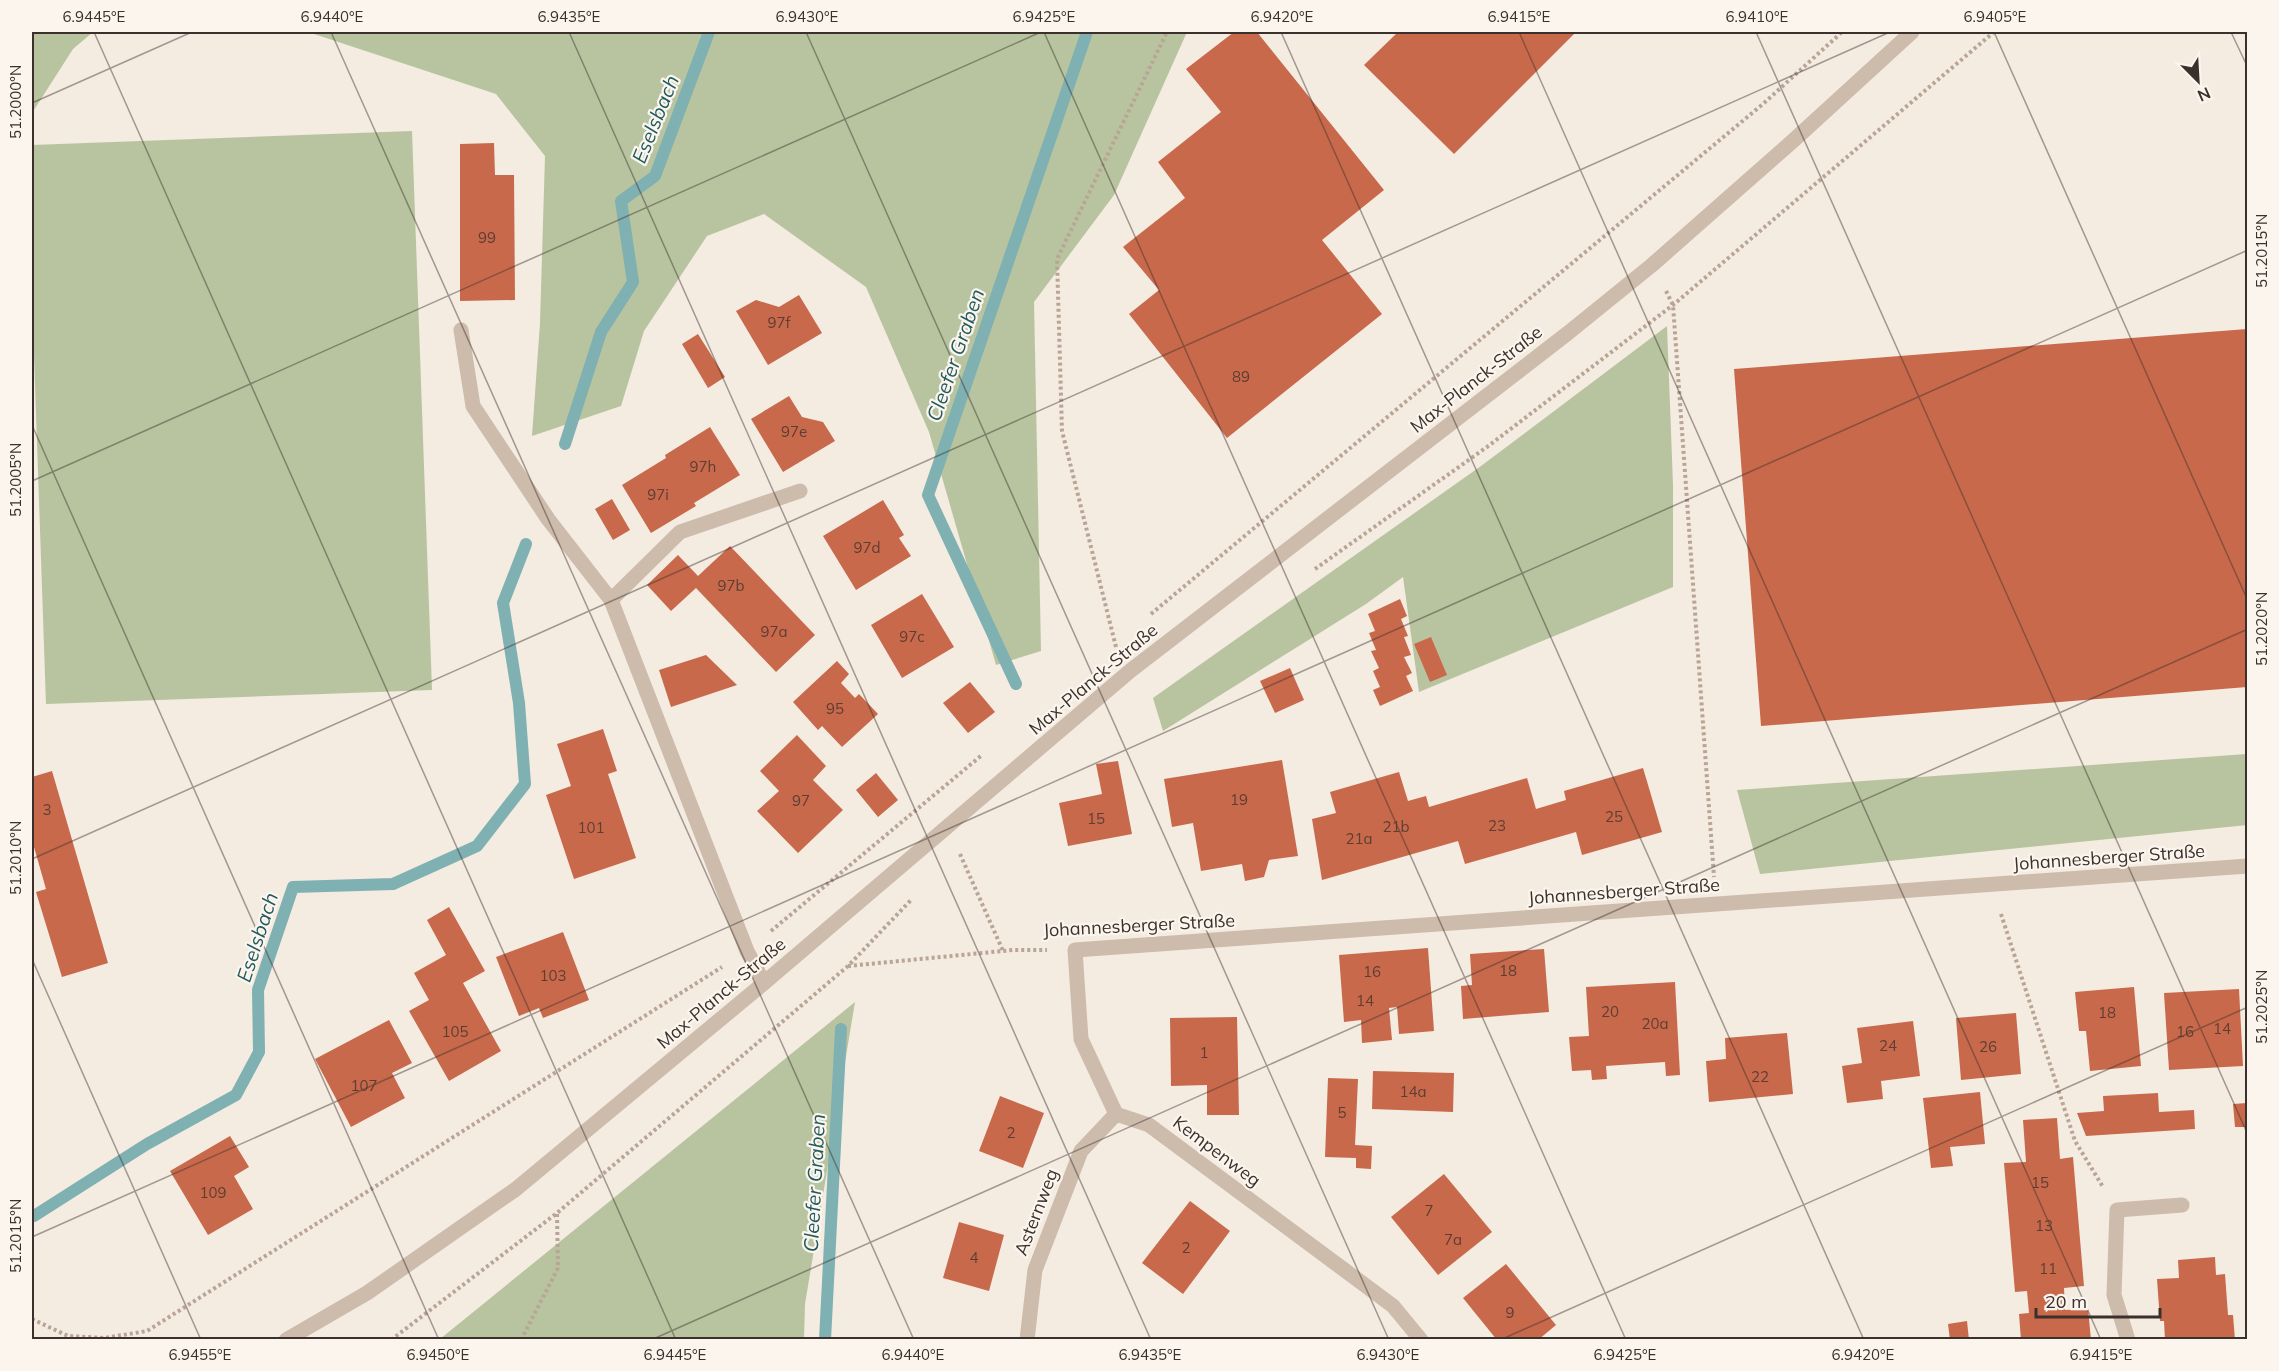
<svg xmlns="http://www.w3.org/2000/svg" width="2279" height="1371" viewBox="0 0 2279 1371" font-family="Mulish,sans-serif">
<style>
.green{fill:#b8c4a0}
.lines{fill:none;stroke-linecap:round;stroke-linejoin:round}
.stream{stroke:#7fb0b2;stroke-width:12}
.building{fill:#c8694b}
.path{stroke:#b9a596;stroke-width:4;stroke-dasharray:3 3;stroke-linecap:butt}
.minor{stroke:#cdbbac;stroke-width:15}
.ticks{fill:none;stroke:#3b302b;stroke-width:1.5;stroke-opacity:0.45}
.labels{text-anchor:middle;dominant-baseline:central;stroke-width:4.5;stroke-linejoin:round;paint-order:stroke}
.number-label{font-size:15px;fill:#5e3e33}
.street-label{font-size:18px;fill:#3b302b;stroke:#fbf5ee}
.water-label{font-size:20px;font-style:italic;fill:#1f5a5e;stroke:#fbf5ee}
.neatline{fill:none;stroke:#3b302b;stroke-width:2}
.ticks-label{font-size:15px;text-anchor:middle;fill:#3b302b}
</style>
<rect width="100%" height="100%" fill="#f4ebe1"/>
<!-- green -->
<g class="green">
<path d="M32 32H93L73 49 32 113Z"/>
<path d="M308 32H1187L1114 195 1034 302 1041 651 996 665 929 432 866 287 764 214 707 236 644 331 621 406 532 436 540 323 545 156 496 94Z"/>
<path d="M412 131 432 690 46 704 32 297V145Z"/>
<path d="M1667 326 1673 485V587L1419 692 1403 577 1366 604 1163 731 1153 698 1481 466Z"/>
<path d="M2247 754V825L1760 874 1737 790Z"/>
<path d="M855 1002 805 1304 804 1339H440Z"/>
</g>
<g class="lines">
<!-- stream -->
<g class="stream">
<path d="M565 444 601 332 633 282 621 201 655 176 709 32"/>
<path d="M1016 684 928 495 1087 32"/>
<path d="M34 1216 147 1144 236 1095 259 1052 258 990 293 887 393 884 477 846 525 784 519 703 503 603 526 544"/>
<path d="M825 1340 841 1029"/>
</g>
</g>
<!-- building -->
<g class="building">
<path d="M1234 32H1257L1384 190 1322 240 1382 314 1227 438 1129 314 1159 290 1123 247 1185 198 1158 162 1221 112 1186 69Z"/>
<path d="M1398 32H1576L1454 154 1364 65Z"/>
<path d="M494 143 495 175H514L515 300 460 301V144Z"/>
<path d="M799 295 822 333 768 365 736 311 756 300 779 307Z"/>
<path d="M2247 329V687L1761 726 1734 369Z"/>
<path d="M698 334 725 377 708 388 682 344Z"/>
<path d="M789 396 802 417 823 422 835 441 783 472 751 419Z"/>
<path d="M710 427 740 475 694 503 696 506 651 533 622 485 666 458 665 455Z"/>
<path d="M612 499 630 530 613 540 595 509Z"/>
<path d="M883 500 904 535 899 538 911 556 856 590 823 536Z"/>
<path d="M730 546 815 635 776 672 696 588 671 611 647 585 678 555 698 576Z"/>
<path d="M922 594 954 647 902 678 871 625Z"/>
<path d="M1400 599 1407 616 1401 619 1408 636 1404 637 1411 655 1404 657 1412 673 1406 676 1413 691 1380 706 1373 690 1380 687 1373 671 1379 668 1371 651 1376 650 1369 633 1375 631 1368 614Z"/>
<path d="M1431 637 1447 675 1430 682 1414 644Z"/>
<path d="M706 655 737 685 671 707 659 670Z"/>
<path d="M837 661 849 674 841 683 855 698 859 694 878 714 842 747 822 726 818 730 793 702Z"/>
<path d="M1290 668 1304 700 1275 713 1260 681Z"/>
<path d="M970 682 995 712 968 733 943 703Z"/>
<path d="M603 729 617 771 608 774 636 858 574 879 546 795 571 786 557 744Z"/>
<path d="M797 735 826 766 813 780 843 810 798 853 757 811 779 791 760 771Z"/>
<path d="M1282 760 1298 856 1269 860 1264 877 1245 881 1242 864 1201 871 1193 823 1172 827 1164 779Z"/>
<path d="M1118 761 1132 834 1068 846 1059 803 1102 794 1096 764Z"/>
<path d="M1643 768 1662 832 1582 855 1576 832 1465 864 1458 841 1322 880 1312 819 1336 813 1330 792 1399 772 1408 801 1426 796 1429 807 1527 778 1536 809 1566 800 1564 791Z"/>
<path d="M52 771 108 963 62 977 36 892 46 889 32 840V777Z"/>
<path d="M876 773 898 800 878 817 856 790Z"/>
<path d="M449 907 485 971 463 983 501 1051 449 1081 409 1011 429 1000 414 973 446 955 427 920Z"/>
<path d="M563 932 589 1000 543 1018 539 1008 519 1016 496 957Z"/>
<path d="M1428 948 1434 1031 1399 1034 1397 1007 1389 1008 1392 1040 1362 1043 1361 1020 1344 1022 1339 955Z"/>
<path d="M1544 949 1549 1012 1463 1019 1461 986 1472 985 1470 954Z"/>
<path d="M1675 982 1680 1075 1666 1076 1665 1062 1606 1066 1607 1079 1592 1080 1591 1070 1572 1071 1569 1037 1589 1036 1586 987Z"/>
<path d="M2134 987 2141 1066 2090 1071 2086 1031H2079L2075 992Z"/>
<path d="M2239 989 2243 1066 2169 1070 2164 993Z"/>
<path d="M2016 1013 2021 1074 1961 1080 1956 1018Z"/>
<path d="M1237 1017 1239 1115H1207V1085L1171 1086 1170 1018Z"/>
<path d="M389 1020 412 1063 392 1073 405 1098 351 1127 315 1059Z"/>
<path d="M1913 1021 1920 1076 1881 1081 1883 1099 1847 1103 1842 1066 1862 1063 1857 1028Z"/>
<path d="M1787 1033 1793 1094 1709 1102 1706 1061 1726 1059 1725 1038Z"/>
<path d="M1373 1071 1454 1073 1453 1112 1372 1109Z"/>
<path d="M1328 1078 1358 1079 1355 1145 1372 1146 1371 1169 1356 1168V1158L1325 1157Z"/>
<path d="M1980 1092 1985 1144 1950 1147 1953 1166 1931 1168 1923 1098Z"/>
<path d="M2158 1093 2159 1112 2194 1110 2195 1129 2086 1136 2077 1113 2104 1111 2103 1096Z"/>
<path d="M1000 1096 1044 1113 1023 1168 979 1151Z"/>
<path d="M2247 1103V1131H2246L2245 1127H2235L2233 1104Z"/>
<path d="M2057 1118 2060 1159 2073 1157 2084 1286 2064 1288 2065 1310 2088 1309 2091 1340H2021L2019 1314 2029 1313 2027 1291 2015 1292 2004 1163 2026 1162 2023 1120Z"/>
<path d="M230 1136 249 1167 234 1176 253 1209 208 1235 170 1171Z"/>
<path d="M1444 1174 1492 1232 1438 1275 1391 1217Z"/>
<path d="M1190 1201 1230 1231 1183 1294 1142 1263Z"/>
<path d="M959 1222 1004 1235 989 1291 943 1278Z"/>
<path d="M2215 1257 2216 1275 2225 1274 2228 1315H2233L2235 1340H2165L2164 1321H2160L2157 1279 2179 1278 2178 1260Z"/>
<path d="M1506 1264 1556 1325 1538 1340H1497L1463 1298Z"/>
<path d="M1967 1321 1969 1340H1950L1948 1324Z"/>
</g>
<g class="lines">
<!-- path -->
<g class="path">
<path d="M1666 291 1673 305 1714 877"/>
<path d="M1315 569 1487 447 1673 305 1994 32"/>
<path d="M1151 614 1763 104 1842 32"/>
<path d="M1116 647 1062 431 1057 259 1167 32"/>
<path d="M960 854 1003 951"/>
<path d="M2001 914 2075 1141 2103 1187"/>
<path d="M771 931 982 755"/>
<path d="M848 966 1013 950H1047"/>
<path d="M32 1319 68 1336 105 1338 147 1331 722 967"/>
<path d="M391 1340 557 1213 848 966 911 900"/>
<path d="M521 1340 558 1268 557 1214"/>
</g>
<!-- minor -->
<g class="minor">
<path d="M461 330 473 406 548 519 611 600 747 951 764 983"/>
<path d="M611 600 680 532 800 491"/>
<path d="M286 1340 367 1293 516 1189 764 983 1130 671 1568 333 1652 265 1795 139 1912 32"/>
<path d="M1027 1340 1035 1270 1081 1151 1116 1114"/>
<path d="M1421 1340 1393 1306 1149 1125 1116 1114 1081 1039 1075 950 2248 866"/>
<path d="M2128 1340 2114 1295 2117 1210 2182 1205"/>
</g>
</g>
<!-- ticks -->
<path class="ticks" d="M94 32 676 1340M331 32 914 1340M569 32 1151 1340M806 32 1389 1340M1044 32 1626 1340M1281 32 1864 1340M1519 32 2101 1340M1756 32 2248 1135M1994 32 2248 601M2231 32 2248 68M32 103 192 32M32 425 439 1340M32 481 1041 32M32 859 1890 32M32 959 201 1340M32 1237 2248 250M651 1340 2248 629M1500 1340 2248 1007"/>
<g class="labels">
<!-- number labels -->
<g class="number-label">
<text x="487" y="237">99</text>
<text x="779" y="322">97f</text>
<text x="1241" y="376">89</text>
<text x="794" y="431">97e</text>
<text x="703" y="466">97h</text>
<text x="658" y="494">97i</text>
<text x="867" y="547">97d</text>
<text x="731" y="585">97b</text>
<text x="774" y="631">97a</text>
<text x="912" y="636">97c</text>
<text x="835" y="708">95</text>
<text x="1239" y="799">19</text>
<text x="801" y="800">97</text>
<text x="47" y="809">3</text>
<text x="1614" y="816">25</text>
<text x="1096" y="818">15</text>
<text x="1497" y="825">23</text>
<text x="1396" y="826">21b</text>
<text x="591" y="827">101</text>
<text x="1359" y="838">21a</text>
<text x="1508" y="970">18</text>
<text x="1372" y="971">16</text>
<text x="553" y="975">103</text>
<text x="1365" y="1000">14</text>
<text x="1610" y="1011">20</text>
<text x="2107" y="1012">18</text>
<text x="1655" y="1023">20a</text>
<text x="2222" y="1028">14</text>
<text x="455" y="1031">105</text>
<text x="2185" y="1031">16</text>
<text x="1888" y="1045">24</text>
<text x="1988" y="1046">26</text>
<text x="1204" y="1052">1</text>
<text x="1760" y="1076">22</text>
<text x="364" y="1085">107</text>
<text x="1413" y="1091">14a</text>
<text x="1342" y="1112">5</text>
<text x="1011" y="1132">2</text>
<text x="2040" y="1182">15</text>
<text x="213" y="1192">109</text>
<text x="1429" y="1210">7</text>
<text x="2044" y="1225">13</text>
<text x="1453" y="1239">7a</text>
<text x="1186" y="1247">2</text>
<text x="974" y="1257">4</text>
<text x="2048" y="1268">11</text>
<text x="1510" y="1312">9</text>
</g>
<!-- street labels -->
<g class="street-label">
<text transform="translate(1476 379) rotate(-38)">Max-Planck-Straße</text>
<text transform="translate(1093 679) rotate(-40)">Max-Planck-Straße</text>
<text transform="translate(2109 857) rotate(-4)">Johannesberger Straße</text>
<text transform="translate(1624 891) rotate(-4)">Johannesberger Straße</text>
<text transform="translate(1139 925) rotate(-3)">Johannesberger Straße</text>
<text transform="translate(721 993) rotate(-40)">Max-Planck-Straße</text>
<text transform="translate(1217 1151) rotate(37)">Kempenweg</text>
<text transform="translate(1036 1212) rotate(-69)">Asternweg</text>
</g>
<!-- water labels -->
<g class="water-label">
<text transform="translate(655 119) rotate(-68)">Eselsbach</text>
<text transform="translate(955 355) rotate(-71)">Cleefer Graben</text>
<text transform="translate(257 937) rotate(-72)">Eselsbach</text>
<text transform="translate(814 1183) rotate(-87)">Cleefer Graben</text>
</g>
</g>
<!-- border -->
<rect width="2279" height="1371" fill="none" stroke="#fbf5ee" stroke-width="66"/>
<!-- north arrow -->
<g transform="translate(2198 81) rotate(156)" stroke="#fbf5ee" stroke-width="4.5" paint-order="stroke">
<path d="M0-4.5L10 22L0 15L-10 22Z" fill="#3b302b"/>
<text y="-9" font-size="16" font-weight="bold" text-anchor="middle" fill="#3b302b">N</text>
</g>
<!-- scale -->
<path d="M2036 1308v9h124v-9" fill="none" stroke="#3b302b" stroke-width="3"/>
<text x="2045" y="1308" font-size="18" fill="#3b302b" stroke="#fbf5ee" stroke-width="4.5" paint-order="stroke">20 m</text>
<rect x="33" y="33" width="2213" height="1305" class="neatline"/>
<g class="ticks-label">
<text x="94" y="22">6.9445°E</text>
<text x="332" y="22">6.9440°E</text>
<text x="569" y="22">6.9435°E</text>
<text x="807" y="22">6.9430°E</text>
<text x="1044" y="22">6.9425°E</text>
<text x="1282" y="22">6.9420°E</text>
<text x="1519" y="22">6.9415°E</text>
<text x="1757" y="22">6.9410°E</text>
<text x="1995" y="22">6.9405°E</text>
<text transform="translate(16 102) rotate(-90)" y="5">51.2000°N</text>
<text transform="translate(2262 251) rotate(-90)" y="5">51.2015°N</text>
<text transform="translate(16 480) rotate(-90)" y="5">51.2005°N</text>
<text transform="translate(2262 629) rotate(-90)" y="5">51.2020°N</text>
<text transform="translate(16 858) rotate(-90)" y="5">51.2010°N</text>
<text transform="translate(2262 1007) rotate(-90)" y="5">51.2025°N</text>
<text transform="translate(16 1236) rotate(-90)" y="5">51.2015°N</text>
<text x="200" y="1360">6.9455°E</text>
<text x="438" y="1360">6.9450°E</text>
<text x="675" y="1360">6.9445°E</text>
<text x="913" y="1360">6.9440°E</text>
<text x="1150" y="1360">6.9435°E</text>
<text x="1388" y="1360">6.9430°E</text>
<text x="1625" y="1360">6.9425°E</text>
<text x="1863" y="1360">6.9420°E</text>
<text x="2101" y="1360">6.9415°E</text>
</g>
</svg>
